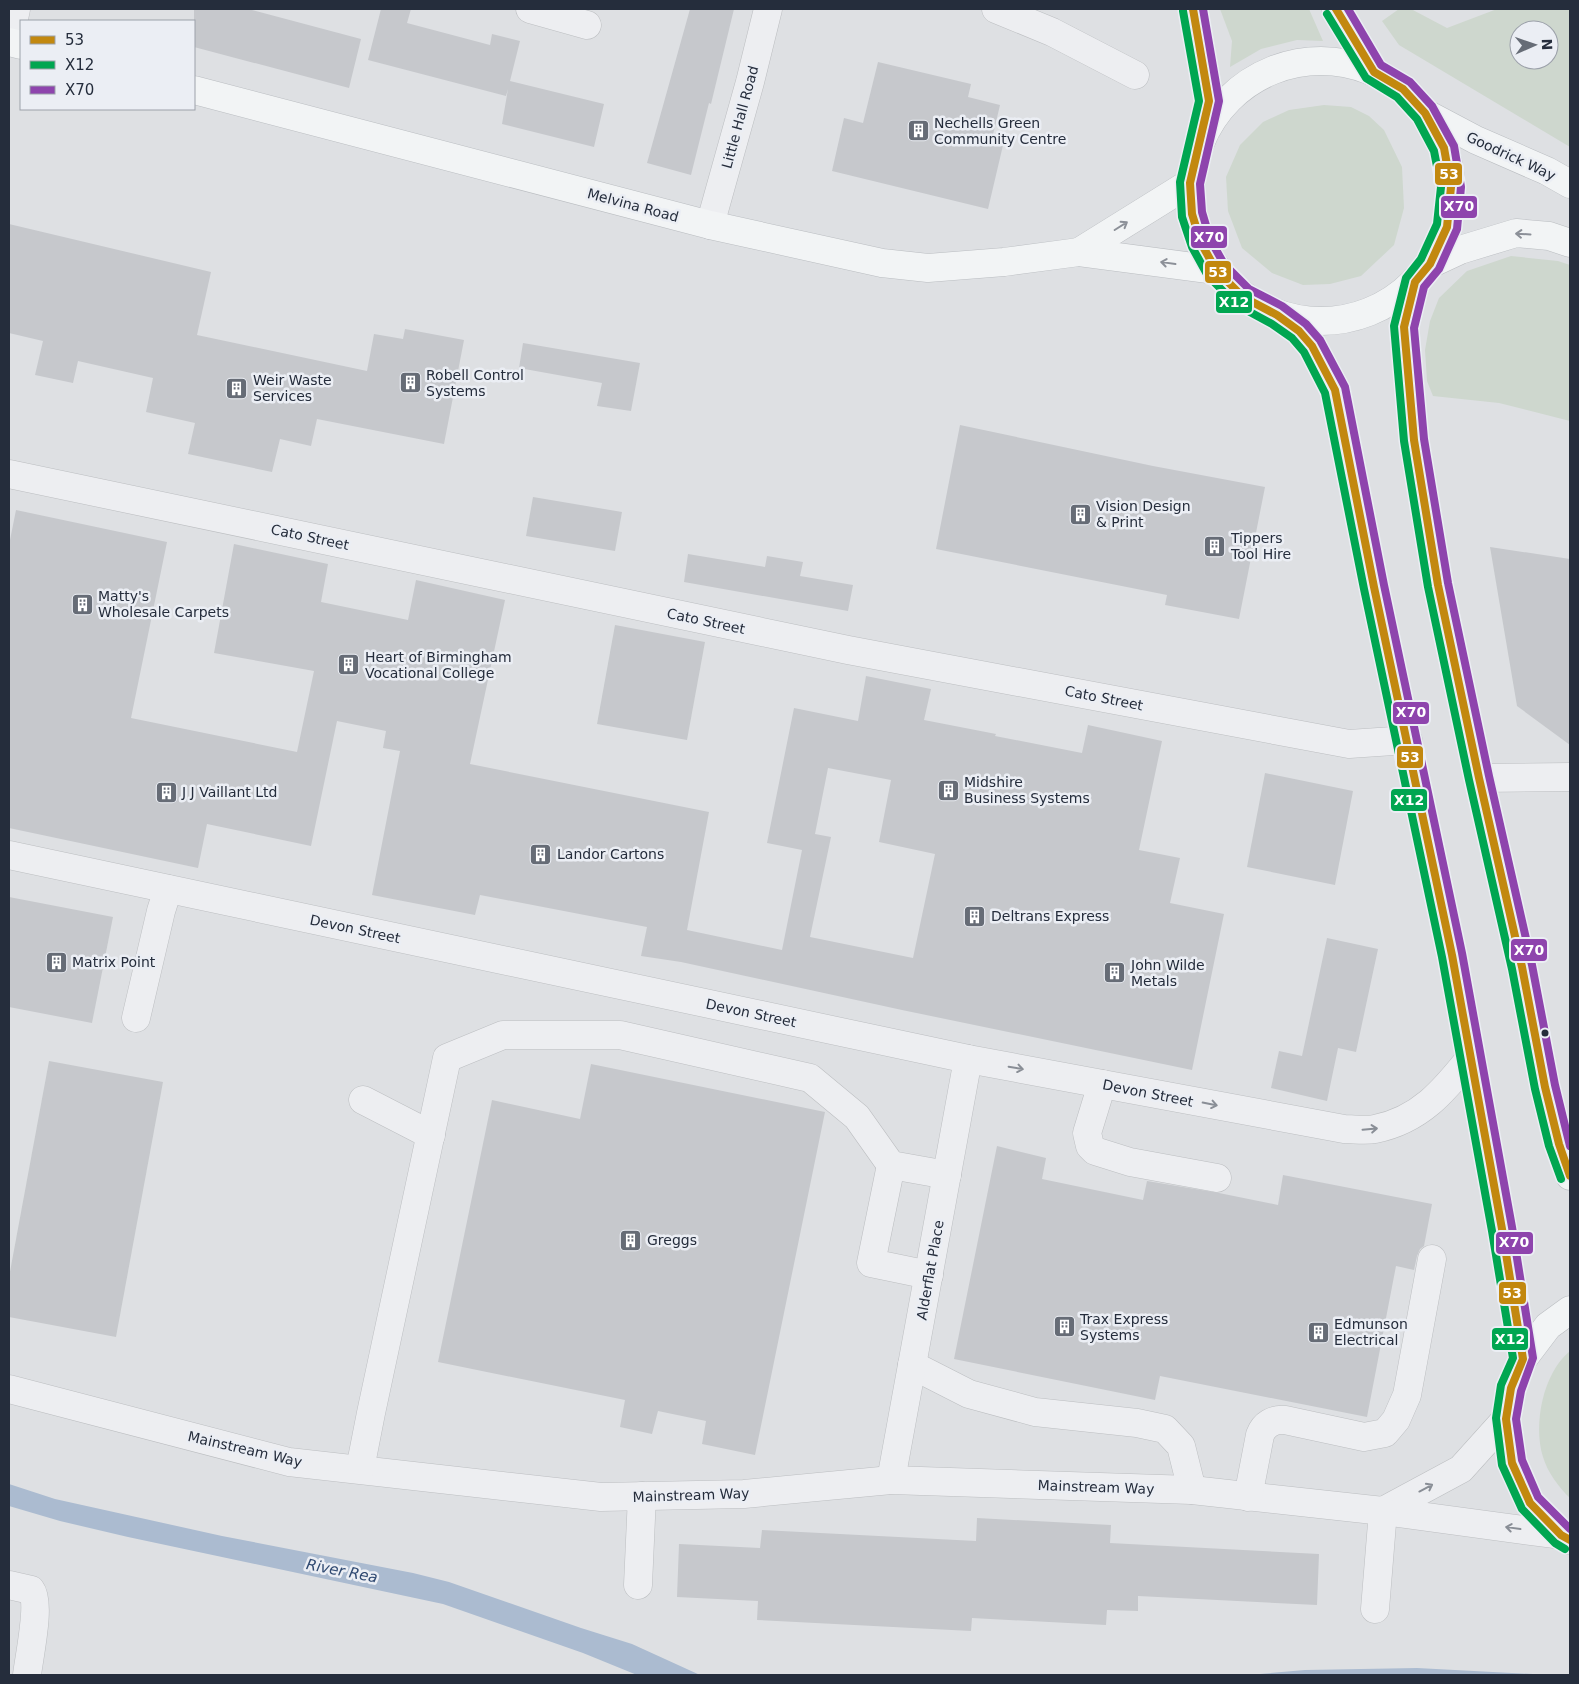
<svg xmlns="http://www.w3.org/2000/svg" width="1579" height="1684" viewBox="0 0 1579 1684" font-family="'DejaVu Sans',sans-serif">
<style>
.green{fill:#ced7ce;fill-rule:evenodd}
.water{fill:#abbbd0}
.building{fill:#c6c8cc;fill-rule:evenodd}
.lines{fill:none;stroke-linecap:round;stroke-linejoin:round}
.minor-casing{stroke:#bcbec1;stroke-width:29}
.major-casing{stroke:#babdc1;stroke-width:29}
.minor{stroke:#edeef1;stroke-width:28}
.major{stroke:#f2f4f5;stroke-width:28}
.bus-1-casing{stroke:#ebeef4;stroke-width:11}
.bus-2-casing{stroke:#ebeef4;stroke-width:11}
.bus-3-casing{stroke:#ebeef4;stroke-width:11}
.bus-1{stroke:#c2880f;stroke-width:8}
.bus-2{stroke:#00a651;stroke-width:8}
.bus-3{stroke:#8e44ad;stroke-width:8}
.oneway{stroke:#8c9098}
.oneway2{stroke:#898e96}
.bus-dot{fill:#252d3c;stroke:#ebeef4;stroke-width:2}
.labels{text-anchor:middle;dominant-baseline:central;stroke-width:5;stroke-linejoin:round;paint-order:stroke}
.street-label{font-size:14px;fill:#252d3c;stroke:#ebeef4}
.poi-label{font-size:14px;fill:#252d3c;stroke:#ebeef4;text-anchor:start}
.water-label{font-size:15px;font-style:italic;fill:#2f4971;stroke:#ebeef4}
.line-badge{stroke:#ebeef4;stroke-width:2}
.badge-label{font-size:14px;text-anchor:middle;font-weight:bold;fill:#fff}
</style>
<rect width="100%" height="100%" fill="#dee0e3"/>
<!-- green -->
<g class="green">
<path d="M1220 9H1309L1323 41 1297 40 1261 49 1230 67 1232 41Z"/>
<path d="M1399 9H1411L1447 28 1497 9H1570V147L1399 45 1382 21ZM1519 30H1549V60H1519Z"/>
<path d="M1324 105 1351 107 1369 116 1384 130 1402 167 1404 208 1394 245 1361 276 1330 284 1303 285 1272 273 1242 248 1228 211 1226 177 1240 145 1263 122 1289 110Z"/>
<path d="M1511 256 1558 261 1570 265V421L1499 403 1433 396 1427 381 1425 350 1430 321 1439 298 1467 271Z"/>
<path d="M1570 1351V1498C1559 1488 1547 1471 1543 1457 1533 1424 1543 1373 1570 1351Z"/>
</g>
<!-- water -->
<g class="water">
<path d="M9 1484 55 1499 222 1536 413 1573 449 1582 581 1628 632 1644 700 1675H637L583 1653 443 1604 128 1537 60 1521 9 1506Z"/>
<path d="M1417 1668 1551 1675H1248L1305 1670Z"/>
</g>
<!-- building -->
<g class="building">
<path d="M194 9H248L361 39 349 88 194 47Z"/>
<path d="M381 9H411L407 23 490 45 492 34 520 41 510 81 604 104 594 147 502 124 508 89 506 96 368 60Z"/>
<path d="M690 9H734L711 104 709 103 691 175 647 163Z"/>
<path d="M878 62 971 84 968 97 1000 105 992 139 1004 141 988 209 832 171 844 118 863 123Z"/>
<path d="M9 224 211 272 197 335 367 371 374 334 403 339 405 329 464 340 444 444 317 419 311 446 280 439 272 472 188 454 195 423 146 412 153 378 78 361 73 383 35 375 43 341 9 333Z"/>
<path d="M523 343 640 363 631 411 597 406 602 383 519 368Z"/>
<path d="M960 425 1153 466 1265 487 1239 619 1165 605 1167 595 936 549Z"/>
<path d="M533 497 622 512 615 551 526 536Z"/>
<path d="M16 510 167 542 131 718 297 752 314 671 214 653 234 544 328 564 321 602 408 620 416 580 505 600 470 764 709 812 687 930 782 950 802 850 767 843 794 708 858 721 866 676 931 689 924 720 996 734 995 736 1082 753 1088 725 1162 741 1139 850 1180 858 1170 903 1224 914 1192 1070 902 1010 681 962 641 956 647 927 480 895 475 915 372 895 400 751 383 748 386 731 337 721 311 846 207 824 198 868 9 828V545ZM828 768 891 780 879 842 935 854 913 958 810 937 831 837 815 834Z"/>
<path d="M1490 547 1570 559V745L1517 706Z"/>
<path d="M688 554 765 567 767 556 803 562 800 576 853 585 848 611 684 582Z"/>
<path d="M615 625 705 642 687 740 597 724Z"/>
<path d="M1265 773 1353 791 1335 885 1247 867Z"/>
<path d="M9 897 113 917 92 1023 9 1007Z"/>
<path d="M1327 938 1378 949 1356 1052 1338 1048 1327 1101 1271 1088 1279 1051 1302 1056Z"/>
<path d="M49 1061 163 1082 116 1337 9 1317V1277Z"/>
<path d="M591 1064 825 1112 755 1455 702 1444 706 1421 658 1411 652 1434 620 1427 625 1400 438 1362 492 1100 580 1119Z"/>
<path d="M997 1146 1046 1158 1042 1179 1143 1200 1147 1181 1219 1193 1278 1205 1283 1175 1432 1204 1424 1246 1420 1249 1417 1256 1414 1270 1396 1266 1367 1417 1160 1376 1155 1400 954 1359Z"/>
<path d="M977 1518 1111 1525 1110 1543 1319 1554 1317 1605 1138 1596V1611L1107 1610 1106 1625 972 1618 971 1631 757 1620 758 1601 677 1597 679 1544 760 1548 762 1530 976 1541Z"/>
</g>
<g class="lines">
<defs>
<g id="minor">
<path d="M530 9 587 25"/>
<path d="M996 9 1052 32 1135 75"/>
<path d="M9 42 16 9"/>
<path d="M710 225 750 82 768 9"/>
<path d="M9 474 848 650 1349 744 1408 740"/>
<path d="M1479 778 1570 777"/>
<path d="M9 855 968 1059 1344 1129C1354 1129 1365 1131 1375 1129 1420 1120 1444 1091 1471 1057"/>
<path d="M136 1018 161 911 168 889"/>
<path d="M1102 1084 1087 1133 1090 1146 1095 1151 1130 1162 1217 1178"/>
<path d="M363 1100 431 1135"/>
<path d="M891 1165 871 1263 929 1275"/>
<path d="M912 1365 969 1394 1035 1412 1137 1423 1165 1429 1181 1446 1192 1490"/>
<path d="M9 1389 289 1462 601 1497 744 1494 891 1480 1192 1490 1383 1511 1561 1535"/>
<path d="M360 1469 371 1413 447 1058 503 1035H620L810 1078 857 1117 891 1165 947 1175"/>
<path d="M891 1480 968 1059"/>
<path d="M1248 1497 1260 1435C1264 1424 1273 1419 1285 1420L1364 1437 1385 1433 1396 1420 1407 1395 1432 1259"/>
<path d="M1383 1511 1461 1469 1506 1419"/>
<path d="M9 1585 31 1590C41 1603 29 1657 27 1675"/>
<path d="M638 1585 642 1496"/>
<path d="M1375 1609 1383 1511"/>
</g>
<g id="major">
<path d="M1193 9 1209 101 1203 129"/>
<path d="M1336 9 1374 72"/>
<path d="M9 42 21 45"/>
<circle cx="1321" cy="191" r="130"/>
<path d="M194 90 710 225 882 263 928 268 1004 262 1079 252 1216 270"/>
<path d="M1425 113 1476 140 1547 171 1570 184"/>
<path d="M1079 252 1190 183"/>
<path d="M1430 264 1460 250 1516 233 1549 236 1570 243"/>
<path d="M1415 282 1404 327 1414 440 1438 585 1479 778 1522 967 1545 1087 1559 1144 1570 1176"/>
<path d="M1277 315 1299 331 1312 346 1335 390 1374 587 1452 955 1502 1229 1523 1359"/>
<path d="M1570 1310 1548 1326 1523 1359 1511 1388 1506 1419 1512 1463 1530 1503 1561 1535 1570 1540"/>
</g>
</defs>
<!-- minor casing -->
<use href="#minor" class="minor-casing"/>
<!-- major casing -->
<use href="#major" class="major-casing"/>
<!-- minor -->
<use href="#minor" class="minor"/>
<!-- major -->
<use href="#major" class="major"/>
<defs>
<g id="bus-1">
<path d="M1193 9 1209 101 1190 183 1192 214 1201 243 1216 270 1243 297 1277 315 1299 331 1312 346 1335 390 1374 587 1452 955 1502 1229 1523 1359 1511 1388 1506 1419 1512 1463 1530 1503 1561 1535 1570 1540"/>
<path d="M1336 9 1374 72 1403 89 1425 113 1444 148 1451 187 1447 227 1430 264 1415 282 1404 327 1414 440 1438 585 1479 778 1522 967 1545 1087 1559 1144 1570 1176"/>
</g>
<g id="bus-2">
<path d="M1183 11 1199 101 1180 182 1182 217 1192 247 1208 276 1237 305 1272 324 1292 338 1304 352 1325 393 1364 589 1442 957 1492 1231 1513 1358 1501 1385 1496 1418 1502 1465 1522 1509 1555 1543 1565 1549"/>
<path d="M1327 14 1366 78 1397 97 1417 119 1434 151 1441 187 1437 224 1421 259 1406 278 1394 326 1404 441 1428 587 1469 780 1512 969 1535 1089 1549 1146 1561 1179"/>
</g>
<g id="bus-3">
<path d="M1203 9 1219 101 1200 184 1202 212 1210 239 1224 264 1249 289 1282 306 1306 324 1320 340 1345 387 1384 585 1462 953 1512 1227 1533 1358 1521 1391 1516 1419 1522 1460 1538 1497 1570 1529"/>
<path d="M1348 9 1381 65 1410 82 1432 106 1454 146 1461 187 1457 229 1439 269 1424 287 1414 328 1424 439 1448 583 1489 776 1532 965 1555 1085 1570 1146"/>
</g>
</defs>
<!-- bus-1 casing -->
<use href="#bus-1" class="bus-1-casing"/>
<!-- bus-2 casing -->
<use href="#bus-2" class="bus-2-casing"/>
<!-- bus-3 casing -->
<use href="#bus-3" class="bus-3-casing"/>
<!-- bus-1 -->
<use href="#bus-1" class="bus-1"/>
<!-- bus-2 -->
<use href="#bus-2" class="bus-2"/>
<!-- bus-3 -->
<use href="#bus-3" class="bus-3"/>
</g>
<!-- one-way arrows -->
<defs><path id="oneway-shaft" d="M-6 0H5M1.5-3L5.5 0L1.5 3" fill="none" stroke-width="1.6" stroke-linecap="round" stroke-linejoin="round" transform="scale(1.25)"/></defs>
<g class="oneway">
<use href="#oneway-shaft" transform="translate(1121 226) rotate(-32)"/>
<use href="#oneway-shaft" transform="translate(1523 234) rotate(-177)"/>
<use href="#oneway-shaft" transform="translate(1168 263) rotate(-172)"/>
</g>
<g class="oneway2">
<use href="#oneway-shaft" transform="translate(1016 1068) rotate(10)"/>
<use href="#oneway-shaft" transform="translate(1210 1104) rotate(11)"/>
<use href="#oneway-shaft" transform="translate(1370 1129) rotate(-5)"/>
<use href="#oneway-shaft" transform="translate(1426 1488) rotate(-28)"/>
<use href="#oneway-shaft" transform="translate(1513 1528) rotate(-172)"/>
</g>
<!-- icons -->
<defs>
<symbol id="building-square" viewBox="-11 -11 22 22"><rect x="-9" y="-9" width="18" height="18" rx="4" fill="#666c76" stroke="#ebeef4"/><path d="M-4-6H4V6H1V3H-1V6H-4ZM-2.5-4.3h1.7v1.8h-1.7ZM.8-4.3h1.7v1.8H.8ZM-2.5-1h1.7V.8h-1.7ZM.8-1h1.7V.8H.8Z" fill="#fff"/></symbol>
</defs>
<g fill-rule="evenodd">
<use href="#building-square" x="906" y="118" width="25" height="25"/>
<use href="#building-square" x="398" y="370" width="25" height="25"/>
<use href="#building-square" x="224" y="376" width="25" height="25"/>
<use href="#building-square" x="1068" y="502" width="25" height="25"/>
<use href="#building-square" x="1202" y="534" width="25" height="25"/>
<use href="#building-square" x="70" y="592" width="25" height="25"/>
<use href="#building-square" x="336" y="652" width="25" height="25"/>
<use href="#building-square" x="936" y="778" width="25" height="25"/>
<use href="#building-square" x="154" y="780" width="25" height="25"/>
<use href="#building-square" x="528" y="842" width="25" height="25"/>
<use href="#building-square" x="962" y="904" width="25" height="25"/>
<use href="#building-square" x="44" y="950" width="25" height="25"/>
<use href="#building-square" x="1102" y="960" width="25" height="25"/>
<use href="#building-square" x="618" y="1228" width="25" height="25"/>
<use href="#building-square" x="1052" y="1314" width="25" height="25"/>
<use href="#building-square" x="1306" y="1320" width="25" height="25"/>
</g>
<!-- markers -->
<circle class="bus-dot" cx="1545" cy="1033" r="4.5"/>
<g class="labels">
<!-- street labels -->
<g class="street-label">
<text transform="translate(740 117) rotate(-75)">Little Hall Road</text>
<text transform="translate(1511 156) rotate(25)">Goodrick Way</text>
<text transform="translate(633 205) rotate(15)">Melvina Road</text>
<text transform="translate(310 537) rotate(12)">Cato Street</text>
<text transform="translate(706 621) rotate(12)">Cato Street</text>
<text transform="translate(1104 698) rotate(11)">Cato Street</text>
<text transform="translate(355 929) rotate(12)">Devon Street</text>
<text transform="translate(751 1013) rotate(12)">Devon Street</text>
<text transform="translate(1148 1093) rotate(11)">Devon Street</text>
<text transform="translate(930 1270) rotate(-80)">Alderflat Place</text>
<text transform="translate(245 1449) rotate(13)">Mainstream Way</text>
<text transform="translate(1096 1487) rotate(2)">Mainstream Way</text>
<text transform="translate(691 1495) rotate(-2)">Mainstream Way</text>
</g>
<!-- poi labels -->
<g class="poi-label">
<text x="934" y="123">Nechells Green<tspan x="934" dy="16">Community Centre</tspan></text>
<text x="426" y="375">Robell Control<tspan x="426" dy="16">Systems</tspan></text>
<text x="253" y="380">Weir Waste<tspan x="253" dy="16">Services</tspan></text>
<text x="1096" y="506">Vision Design<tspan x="1096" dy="16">&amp; Print</tspan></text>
<text x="1231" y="538">Tippers<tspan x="1231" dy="16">Tool Hire</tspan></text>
<text x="98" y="596">Matty's<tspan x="98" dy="16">Wholesale Carpets</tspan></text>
<text x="365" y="657">Heart of Birmingham<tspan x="365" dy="16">Vocational College</tspan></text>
<text x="964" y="782">Midshire<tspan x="964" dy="16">Business Systems</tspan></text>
<text x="182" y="792">J J Vaillant Ltd</text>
<text x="557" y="854">Landor Cartons</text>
<text x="991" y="916">Deltrans Express</text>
<text x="72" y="962">Matrix Point</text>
<text x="1131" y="965">John Wilde<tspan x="1131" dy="16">Metals</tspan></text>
<text x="647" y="1240">Greggs</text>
<text x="1080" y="1319">Trax Express<tspan x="1080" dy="16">Systems</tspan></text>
<text x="1334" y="1324">Edmunson<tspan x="1334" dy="16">Electrical</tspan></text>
</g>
<!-- water labels -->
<g class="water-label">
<text transform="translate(342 1571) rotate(11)">River Rea</text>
</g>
</g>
<g class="line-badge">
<rect x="1434" y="162" width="29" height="24" rx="5" fill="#c2880f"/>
<rect x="1440" y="195" width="38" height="24" rx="5" fill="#8e44ad"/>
<rect x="1190" y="225" width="38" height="24" rx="5" fill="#8e44ad"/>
<rect x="1204" y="260" width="28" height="24" rx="5" fill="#c2880f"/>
<rect x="1215" y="290" width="38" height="24" rx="5" fill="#00a651"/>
<rect x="1392" y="701" width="38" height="24" rx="5" fill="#8e44ad"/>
<rect x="1396" y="745" width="28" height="24" rx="5" fill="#c2880f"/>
<rect x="1390" y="788" width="38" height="24" rx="5" fill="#00a651"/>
<rect x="1510" y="938" width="38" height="24" rx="5" fill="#8e44ad"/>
<rect x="1495" y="1231" width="39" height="24" rx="5" fill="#8e44ad"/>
<rect x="1498" y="1281" width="29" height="24" rx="5" fill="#c2880f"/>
<rect x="1491" y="1327" width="38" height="24" rx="5" fill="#00a651"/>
</g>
<g class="badge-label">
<text x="1449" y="179">53</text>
<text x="1459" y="211">X70</text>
<text x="1209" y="242">X70</text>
<text x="1218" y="277">53</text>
<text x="1234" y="307">X12</text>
<text x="1411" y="717">X70</text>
<text x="1410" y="762">53</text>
<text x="1409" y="805">X12</text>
<text x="1529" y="955">X70</text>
<text x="1514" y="1247">X70</text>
<text x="1512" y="1298">53</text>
<text x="1510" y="1344">X12</text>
</g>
<!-- border -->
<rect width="1579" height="1684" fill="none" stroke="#252d3c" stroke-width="20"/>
<!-- legend -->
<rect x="20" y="20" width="175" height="90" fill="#ebeef4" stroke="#9ca1aa"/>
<rect x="30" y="36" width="25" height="8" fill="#c2880f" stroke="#9ca1aa"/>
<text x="65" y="45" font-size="15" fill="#252d3c">53</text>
<rect x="30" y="61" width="25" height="8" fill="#00a651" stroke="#9ca1aa"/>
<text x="65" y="70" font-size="15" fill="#252d3c">X12</text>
<rect x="30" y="86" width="25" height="8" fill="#8e44ad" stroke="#9ca1aa"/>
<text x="65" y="95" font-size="15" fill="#252d3c">X70</text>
<!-- north arrow -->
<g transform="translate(1534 45) rotate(88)"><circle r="24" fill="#ebeef4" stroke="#9ca1aa"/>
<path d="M0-4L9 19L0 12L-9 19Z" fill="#666c76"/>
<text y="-8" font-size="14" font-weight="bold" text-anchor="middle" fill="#252d3c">N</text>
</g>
</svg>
